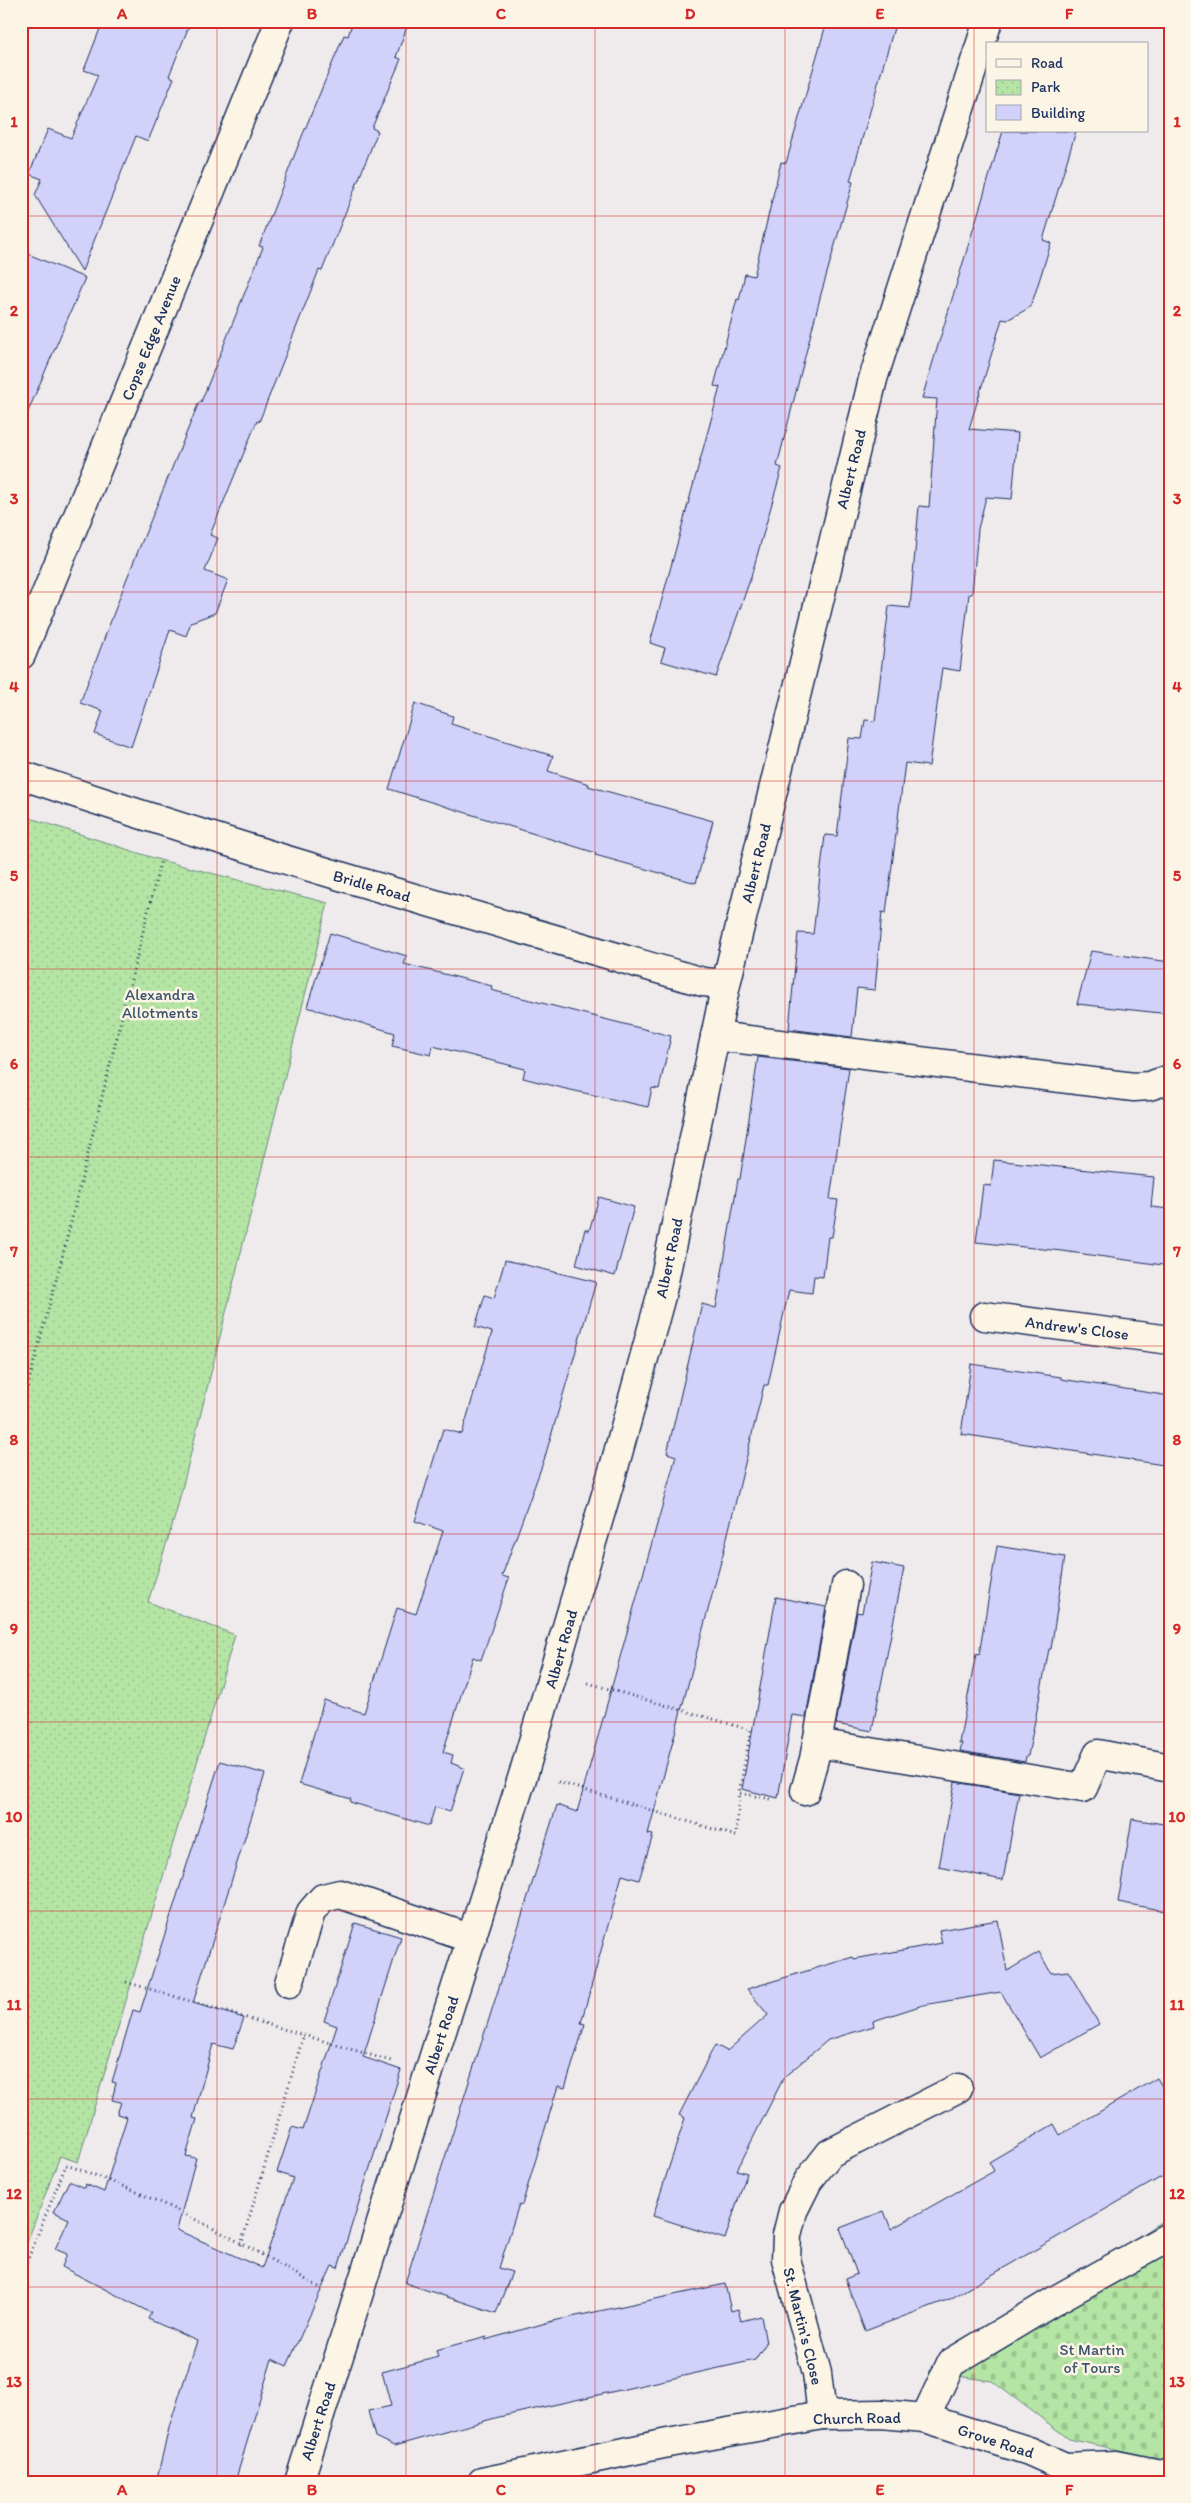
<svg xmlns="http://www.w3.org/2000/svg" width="1191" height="2503" viewBox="0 0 1191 2503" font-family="Itim,sans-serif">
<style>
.cemetery{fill:url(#cemetery-stones);stroke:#688a81}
.park{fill:url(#park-dots);stroke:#688a81}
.building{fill:#d1d1f9;stroke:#1b2f5e}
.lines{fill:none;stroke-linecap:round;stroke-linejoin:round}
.minor-casing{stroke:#1b2f5e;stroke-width:31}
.path{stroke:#1b2f5e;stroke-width:3;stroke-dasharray:1 4;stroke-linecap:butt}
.minor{stroke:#fcf5e5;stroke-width:28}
.grid{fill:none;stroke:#d62828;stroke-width:1;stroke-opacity:0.55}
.labels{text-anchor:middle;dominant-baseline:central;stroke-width:5;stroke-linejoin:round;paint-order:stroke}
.street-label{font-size:16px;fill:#1b2f5e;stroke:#fcf5e5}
.park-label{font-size:16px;fill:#3a536c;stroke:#fcf5e5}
.neatline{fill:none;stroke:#d62828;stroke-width:2}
.grid-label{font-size:16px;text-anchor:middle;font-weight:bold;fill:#d62828}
</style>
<defs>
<pattern id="cemetery-stones" width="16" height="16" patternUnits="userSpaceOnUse" patternTransform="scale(1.25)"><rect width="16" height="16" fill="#b5e5a4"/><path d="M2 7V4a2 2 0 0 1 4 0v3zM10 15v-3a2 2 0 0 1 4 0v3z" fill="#9bc590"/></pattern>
<pattern id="park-dots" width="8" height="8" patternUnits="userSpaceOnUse" patternTransform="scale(1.25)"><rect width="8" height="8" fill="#b5e5a4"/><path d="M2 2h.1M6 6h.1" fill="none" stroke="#9bc590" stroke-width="1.8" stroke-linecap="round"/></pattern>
</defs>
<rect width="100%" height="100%" fill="#efeaeb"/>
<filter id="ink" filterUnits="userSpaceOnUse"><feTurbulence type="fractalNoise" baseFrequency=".02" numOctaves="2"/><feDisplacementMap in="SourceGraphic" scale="10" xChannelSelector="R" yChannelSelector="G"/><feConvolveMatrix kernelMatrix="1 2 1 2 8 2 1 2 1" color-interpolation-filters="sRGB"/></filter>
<g filter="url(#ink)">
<!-- cemetery -->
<path class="cemetery" d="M1170 2216V2461L1069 2439 992 2381 928 2372Z"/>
<!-- park -->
<path class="park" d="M21 815 160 860 328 903 176 1513 148 1602 235 1635 78 2162 60 2156 21 2258Z"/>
<!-- building -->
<g class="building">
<path d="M103 21H191L169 76 174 78 148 141 136 136 82 271 35 195 42 179 29 174 48 129 71 138 98 75 84 70Z"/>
<path d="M353 21H409L396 57 401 59 372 128 378 131 322 271 319 270 259 422 257 421 210 535 218 538 205 571 228 580 215 613 191 622 186 636 170 630 131 747 95 734 103 711 80 703 127 578 199 402H201L263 247 259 246 298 146 344 35 348 36Z"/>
<path d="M827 21H896L850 181 853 182 821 294 777 466 782 468 751 577 716 677 661 661 665 648 650 643 720 387 714 386 737 299 739 300 745 274 754 276 781 162 786 163Z"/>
<path d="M1003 131H1076L1043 240 1051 243 1034 297 1029 308 1007 320 1002 319 969 429 1018 433 1012 499 986 497 978 529 972 594H969L960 671 942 668 929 766 905 763 886 913 882 912 875 990 857 988 852 1037 789 1029 798 933 813 934 825 835 837 836 849 738 862 739 865 720 875 721 889 606 910 608 919 506 929 507 937 399 922 398Z"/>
<path d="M21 251 85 278 21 428Z"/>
<path d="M415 703 453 716 451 724 553 756 548 771 589 784 588 786 713 821 696 883 595 855 596 853 389 789Z"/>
<path d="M330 933 407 956 404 964 492 986 491 990 671 1036 659 1089 652 1088 648 1107 566 1089 523 1078 525 1069 433 1046 431 1055 392 1046 395 1033 307 1007Z"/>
<path d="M1091 951 1170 962V1014L1077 1004Z"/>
<path d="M758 1057 849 1068 830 1199 838 1200 832 1237H828L823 1277 814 1276 812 1293 789 1290 768 1385H764L723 1554 648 1834 653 1835 639 1880 622 1875 581 2023 585 2024 565 2088 558 2086 522 2205 519 2204 499 2268 512 2272 496 2313 405 2283 557 1805 577 1812 676 1456 667 1453 702 1304 716 1308 738 1179H740Z"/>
<path d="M994 1160 1154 1177 1151 1207 1170 1209V1266L1062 1251 976 1242 983 1185 991 1186Z"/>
<path d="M599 1197 634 1207 615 1276 576 1265 585 1229 589 1231Z"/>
<path d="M505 1260 596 1282 544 1460 502 1576 509 1578 481 1660 473 1657 443 1752 453 1755 451 1763 464 1768 450 1812 435 1807 429 1826 350 1802 351 1799 299 1784 324 1700 364 1713 397 1608 416 1614 443 1531 415 1521 443 1429 462 1434 492 1332 475 1327 485 1295 494 1298Z"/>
<path d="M971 1364 1061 1377V1379L1170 1396V1466L961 1434Z"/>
<path d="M997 1546 1065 1557 1051 1649H1049L1028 1756H1026L1025 1762 960 1751 962 1743H959L976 1654 979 1655Z"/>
<path d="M872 1562 904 1568 872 1731 836 1724 857 1612 862 1613Z"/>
<path d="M776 1597 826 1607 806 1717 792 1715 778 1798 742 1789Z"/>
<path d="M220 1761 265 1774 193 2003 244 2018 233 2049 213 2044 193 2118 197 2119 186 2156 196 2158 177 2230 262 2268 293 2178 277 2172 292 2127 303 2130 337 2026 324 2021 355 1923 401 1937 363 2057 401 2070 338 2268 332 2266 287 2366 272 2359 235 2482H156L170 2424 197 2341 148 2319 151 2313 62 2267 67 2254 55 2249 69 2219 54 2212 69 2181 84 2188 85 2184 104 2192 127 2117 117 2114 121 2102 112 2100 116 2083 112 2082 133 2010 140 2012Z"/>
<path d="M955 1782 1019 1793 1003 1880 939 1867Z"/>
<path d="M1132 1819 1170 1825V1912L1118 1902Z"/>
<path d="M998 1920 1007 1971 1039 1952 1051 1973 1068 1971 1099 2024 1040 2058 1001 1992 923 2005 873 2021 874 2026 828 2040 784 2077 737 2170 747 2173 725 2239 653 2216 685 2118 679 2115 715 2045 727 2051 768 2015 747 1989 853 1957 854 1959 942 1943 939 1930Z"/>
<path d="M1157 2078 1170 2100V2172L950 2299 865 2331 845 2279 857 2274 840 2228 884 2211 891 2229 994 2171 989 2162 1054 2124 1060 2135Z"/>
<path d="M725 2284 731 2311 738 2309 741 2321 761 2316 766 2343 755 2360 499 2417 394 2446 375 2437 368 2411 391 2406 382 2372 438 2357 436 2350 487 2336 485 2340 553 2321Z"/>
</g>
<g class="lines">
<defs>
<g id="minor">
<path d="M21 655 280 21"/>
<path d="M21 775C246 851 475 916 703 982L726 984"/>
<path d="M715 1036 1134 1087 1149 1086 1170 1079"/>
<path d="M984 1316 1170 1340"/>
<path d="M817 1743 1083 1788 1098 1754 1170 1768"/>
<path d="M805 1791 814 1759 846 1585"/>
<path d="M289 1983 311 1912 323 1898 340 1894 472 1939"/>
<path d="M822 2415 817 2373 786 2259 787 2235 793 2211 808 2181 830 2153 958 2088"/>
<path d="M925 2418 951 2363 1059 2298 1170 2236"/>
<path d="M1065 2467 1116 2465 1170 2476"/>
<path d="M299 2482 524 1772 615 1464 661 1296 726 984 873 379 988 21"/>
<path d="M482 2482 668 2443 822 2415 881 2414 925 2418 1029 2451 1065 2467 1080 2482"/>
</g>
</defs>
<!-- minor casing -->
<use href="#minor" class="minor-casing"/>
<!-- path -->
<g class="path">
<path d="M21 1411 62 1258 161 859"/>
<path d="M588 1683 751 1730 739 1793 771 1799"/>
<path d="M558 1782 736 1836 739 1793"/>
<path d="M126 1982 394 2062"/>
<path d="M241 2245 304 2034"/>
<path d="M21 2276 66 2165C152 2193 244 2243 322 2289"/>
</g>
<!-- minor -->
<use href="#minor" class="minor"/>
</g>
</g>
<!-- grid -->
<path class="grid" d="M217 21V2482M406 21V2482M595 21V2482M785 21V2482M974 21V2482M21 216H1170M21 404H1170M21 592H1170M21 781H1170M21 969H1170M21 1157H1170M21 1346H1170M21 1534H1170M21 1722H1170M21 1911H1170M21 2099H1170M21 2287H1170"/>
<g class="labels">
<!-- street labels -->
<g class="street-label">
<text transform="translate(151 338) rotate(-68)">Copse Edge Avenue</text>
<text transform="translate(851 469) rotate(-76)">Albert Road</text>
<text transform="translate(756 863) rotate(-76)">Albert Road</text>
<text transform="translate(372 886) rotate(16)">Bridle Road</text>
<text transform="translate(669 1258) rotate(-78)">Albert Road</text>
<text transform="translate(1077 1328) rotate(7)">Andrew's Close</text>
<text transform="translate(561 1649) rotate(-74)">Albert Road</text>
<text transform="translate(441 2035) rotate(-72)">Albert Road</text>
<text transform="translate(803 2326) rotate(76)">St. Martin's Close</text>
<text transform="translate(857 2418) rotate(-1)">Church Road</text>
<text transform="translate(318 2421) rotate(-72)">Albert Road</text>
<text transform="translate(996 2441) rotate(18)">Grove Road</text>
</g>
<!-- park labels -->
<g class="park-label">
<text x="160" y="994">Alexandra<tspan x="160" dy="18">Allotments</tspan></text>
<text x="1092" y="2349">St Martin<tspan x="1092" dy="18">of Tours</tspan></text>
</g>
</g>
<!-- margin -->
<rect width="1191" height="2503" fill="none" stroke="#fcf5e5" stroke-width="55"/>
<!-- legend -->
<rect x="986" y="42" width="162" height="90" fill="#fcf5e5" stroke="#a2a6af"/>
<rect x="996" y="59" width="25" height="8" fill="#fcf5e5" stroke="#a2a6af"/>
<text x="1031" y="68" font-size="15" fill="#1b2f5e">Road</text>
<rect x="996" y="80" width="25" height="15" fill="url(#park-dots)" stroke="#a2a6af"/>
<text x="1031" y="92" font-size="15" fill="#1b2f5e">Park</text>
<rect x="996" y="105" width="25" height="15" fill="#d1d1f9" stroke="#a2a6af"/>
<text x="1031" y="118" font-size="15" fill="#1b2f5e">Building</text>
<rect x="28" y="28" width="1136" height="2448" class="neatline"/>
<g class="grid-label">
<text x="122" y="19">A</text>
<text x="312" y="19">B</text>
<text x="501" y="19">C</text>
<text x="690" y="19">D</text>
<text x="880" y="19">E</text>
<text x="1069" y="19">F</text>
<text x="14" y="127">1</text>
<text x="1177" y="127">1</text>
<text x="14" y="316">2</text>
<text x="1177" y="316">2</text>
<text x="14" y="504">3</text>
<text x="1177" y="504">3</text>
<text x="14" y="692">4</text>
<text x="1177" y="692">4</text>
<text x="14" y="881">5</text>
<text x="1177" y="881">5</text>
<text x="14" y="1069">6</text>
<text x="1177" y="1069">6</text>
<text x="14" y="1257">7</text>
<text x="1177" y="1257">7</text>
<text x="14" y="1445">8</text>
<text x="1177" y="1445">8</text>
<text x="14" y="1634">9</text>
<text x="1177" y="1634">9</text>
<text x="14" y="1822">10</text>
<text x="1177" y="1822">10</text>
<text x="14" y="2010">11</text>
<text x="1177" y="2010">11</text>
<text x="14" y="2199">12</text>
<text x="1177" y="2199">12</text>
<text x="14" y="2387">13</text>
<text x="1177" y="2387">13</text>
<text x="122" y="2495">A</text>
<text x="312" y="2495">B</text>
<text x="501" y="2495">C</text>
<text x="690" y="2495">D</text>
<text x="880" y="2495">E</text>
<text x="1069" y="2495">F</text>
</g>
</svg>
